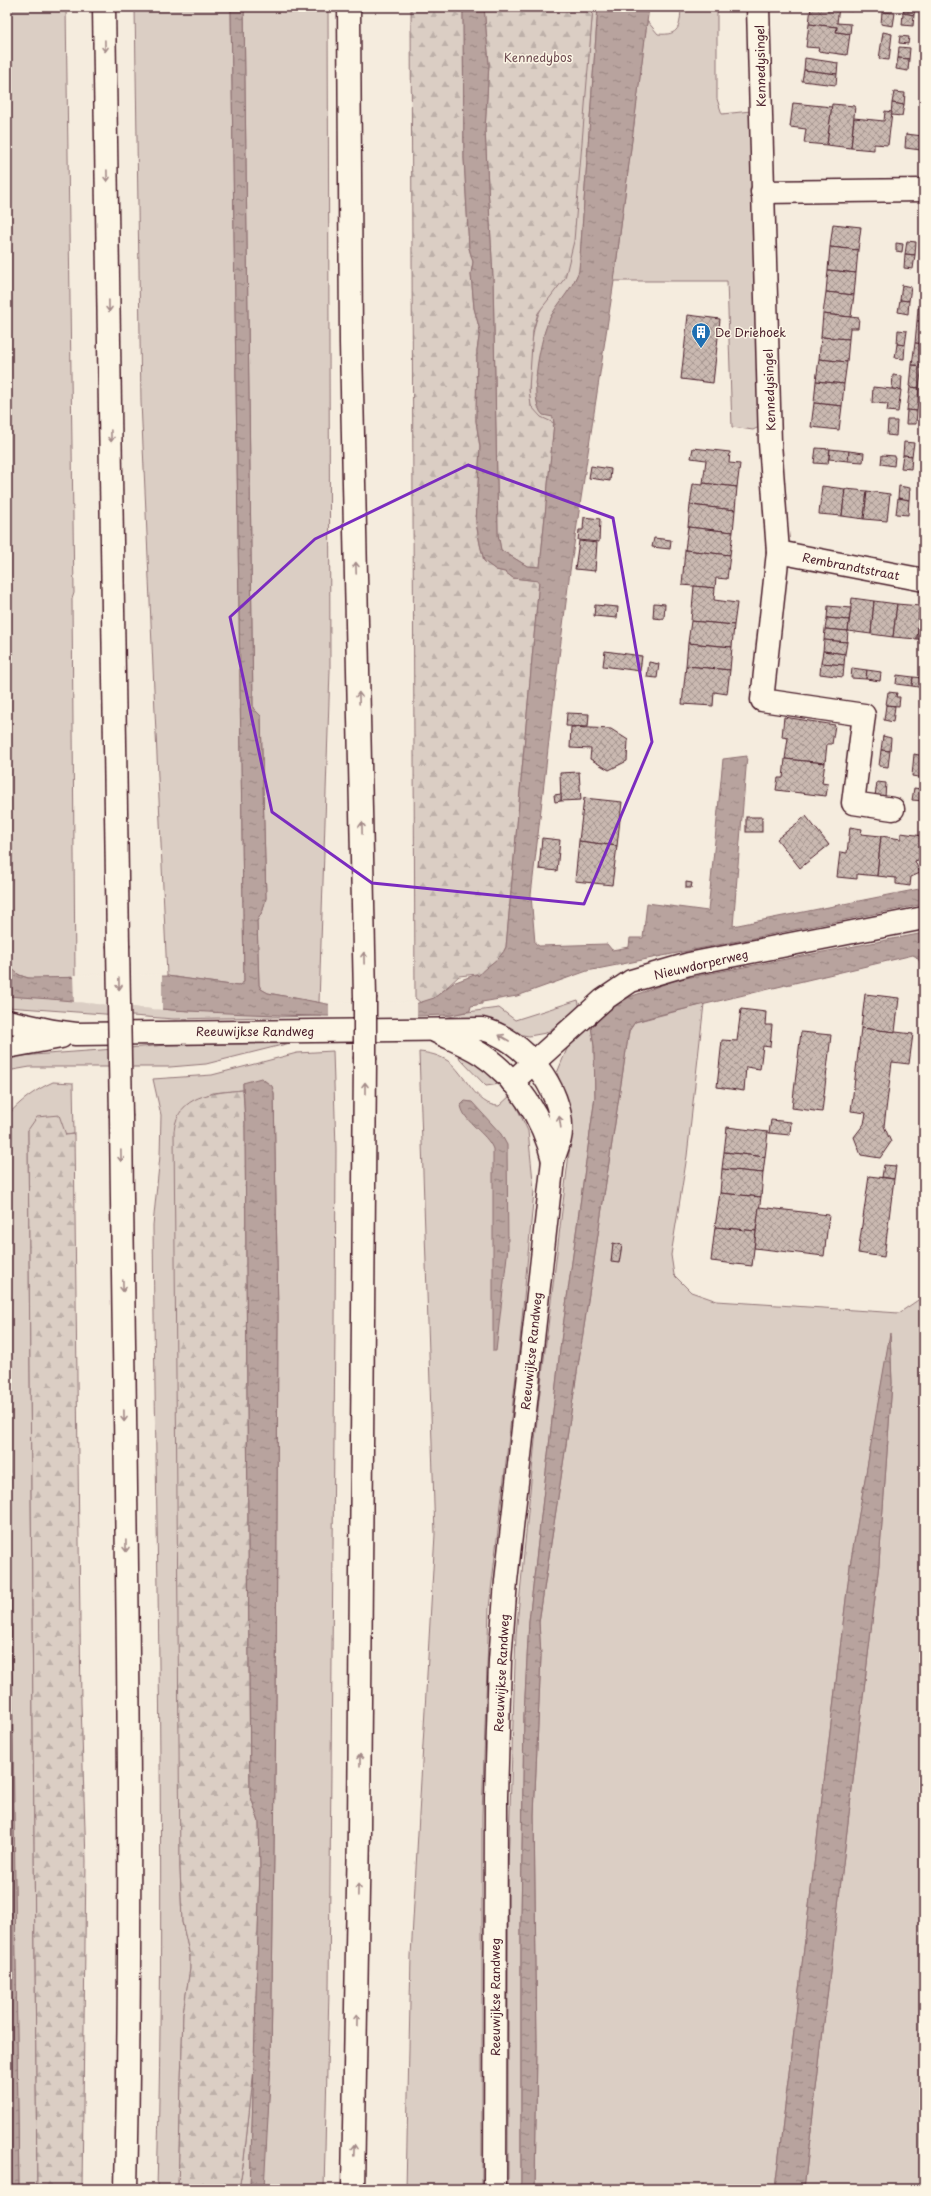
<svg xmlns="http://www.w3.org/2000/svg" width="931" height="2196" viewBox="0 0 931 2196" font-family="'Playpen Sans',sans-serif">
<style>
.grass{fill:#dbcec4;stroke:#927678}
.forest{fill:url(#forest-firs);stroke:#927678}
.water{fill:url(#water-ripples);stroke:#8c6e70}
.pier{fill:#f5ecde}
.building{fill:url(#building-cross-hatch);stroke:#4a1f2b}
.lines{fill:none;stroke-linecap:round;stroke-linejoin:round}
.street-casing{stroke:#4a1f2b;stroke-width:25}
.secondary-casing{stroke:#4a1f2b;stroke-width:25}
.highway-casing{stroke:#4a1f2b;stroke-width:25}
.street{stroke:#fcf5e5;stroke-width:22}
.secondary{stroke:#fcf5e5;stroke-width:22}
.highway{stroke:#fcf5e5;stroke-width:22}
.highway-bridge-casing{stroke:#4a1f2b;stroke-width:25;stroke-linecap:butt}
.highway-bridge{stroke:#fcf5e5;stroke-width:22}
.oneway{stroke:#a38a88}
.marked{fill:none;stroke:#7b2cbf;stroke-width:3;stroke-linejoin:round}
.labels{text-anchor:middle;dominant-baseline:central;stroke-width:3;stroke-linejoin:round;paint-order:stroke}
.park-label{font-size:12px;fill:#6e4b51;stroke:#fcf5e5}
.street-label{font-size:12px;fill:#4a1f2b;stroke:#fcf5e5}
.poi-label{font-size:12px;fill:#4a1f2b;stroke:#fcf5e5;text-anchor:start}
</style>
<defs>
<pattern id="forest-firs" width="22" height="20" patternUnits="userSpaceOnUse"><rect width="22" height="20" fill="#dbcec4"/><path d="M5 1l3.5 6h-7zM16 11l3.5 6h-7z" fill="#bdb0a9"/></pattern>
<pattern id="water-ripples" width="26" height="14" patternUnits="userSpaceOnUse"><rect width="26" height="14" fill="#b8a39e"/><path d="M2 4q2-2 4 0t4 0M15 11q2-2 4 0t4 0" fill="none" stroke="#988481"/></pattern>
<pattern id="building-cross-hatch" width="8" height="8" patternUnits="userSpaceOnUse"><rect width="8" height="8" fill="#cab9b1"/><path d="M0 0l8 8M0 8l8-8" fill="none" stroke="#a69690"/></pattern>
</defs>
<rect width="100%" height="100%" fill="#f5ecde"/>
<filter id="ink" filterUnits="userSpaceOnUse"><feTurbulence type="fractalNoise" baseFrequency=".025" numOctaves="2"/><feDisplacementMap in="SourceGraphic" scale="8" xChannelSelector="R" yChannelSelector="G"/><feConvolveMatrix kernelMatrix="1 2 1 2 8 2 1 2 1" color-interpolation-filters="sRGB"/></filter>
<g filter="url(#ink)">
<!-- grass -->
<g class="grass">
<path d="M7 7H66L74 593 72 599 75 977C53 978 22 986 7 964Z"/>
<path d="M135 7H231L244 982 238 986 167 976 141 402Z"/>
<path d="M244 7H328L330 670 319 1003 268 993 261 989 259 985 257 921 263 910 266 898 261 716 253 708Z"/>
<path d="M593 7H598L579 272 566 297 551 316 544 334 535 383 543 414 553 416 554 423C546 422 534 414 531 406 527 394 531 343 534 329 536 319 540 310 545 301L585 97Z"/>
<path d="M681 7H717V99L722 114 751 111 761 426 753 430 732 427 727 281H614L647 21 658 34C680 36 680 26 681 7Z"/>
<path d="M7 996 71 999 172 1010 322 1016 174 1019 7 1007Z"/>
<path d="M578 1000 580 1008 546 1033 529 1036 517 1034 504 1027 444 1015 499 1008 515 1020Z"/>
<path d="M704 1004 687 1156 671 1255 674 1275 691 1292 717 1301 899 1313 924 1296V2189H804L879 1564 892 1383 890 1336 850 1566 775 2189H535L537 2046 534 1815 541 1656 539 1622 629 1031 635 1022Z"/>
<path d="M591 1026 594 1046 595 1097 561 1341 529 1621 524 1715 521 1923V2189H508V1868L516 1634 539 1400 570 1145 567 1104 557 1073 569 1044Z"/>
<path d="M290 1043 206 1064 170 1067H30L7 1071V1057L168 1045Z"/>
<path d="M333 1051 336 1149 335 1327 329 1991 324 2189H264L263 2187 271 2063 276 1707 278 1315 274 1093 273 1089 243 1083V1090L212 1093 188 1104 180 1867 182 1922 190 1956V1969L183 2013 178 2189H157C166 1868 156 1546 153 1225L160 1156 161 1115 153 1079 212 1075 297 1053Z"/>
<path d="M457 1051C473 1059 489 1070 500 1084L486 1086 460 1059Z"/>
<path d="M419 1052C430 1053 438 1055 448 1061 465 1073 476 1106 499 1106L511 1095 528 1131 534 1191 519 1350 489 1608 482 1815V2189H406L411 1956 435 1534Z"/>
<path d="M53 1082 73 1083 74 1134 66 1135 28 1130 37 2189H19L9 1491 7 1116C20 1101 35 1090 53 1082Z"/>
<path d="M254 2069 250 2189H239L244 2159Z"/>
</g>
<!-- forest -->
<g class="forest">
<path d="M411 7H463L464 158 469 248 473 262 471 274 474 308 480 331 477 350 476 421 480 447 476 523 480 544 484 561 496 570 505 572 513 578 539 581 506 947C501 960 486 965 478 977L477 974 459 976 434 999 421 1003 415 998Z"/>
<path d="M484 7H593L574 241 565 278 538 313 533 330 529 389 531 406 541 417 554 423 540 567 527 566 501 550 498 534 493 278 485 130 489 64Z"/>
<path d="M243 1090 245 1123 250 1794 259 1822 260 1869 254 2069 244 2159 239 2189H178L183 2013 190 1969V1956L182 1922 180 1867 174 1131C178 1094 213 1093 243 1090Z"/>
<path d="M59 1115 66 1135 74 1134 81 1703 86 1861 82 2189H37L28 1130 37 1117Z"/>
</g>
<!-- water -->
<g class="water">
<path d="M231 7H244L253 708 261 716 266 898 263 910 257 921 259 985 261 989 268 993 338 1006 412 1005 434 998 453 983 477 974 478 976C486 965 501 960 506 947L539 581 513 578 505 572 496 570 484 561 480 544 476 523 480 447 476 421 477 350 480 331 474 308 471 274 473 262 469 248 464 158 463 7H484L489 64 485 130 493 278 498 534 501 550 527 566 540 567 554 423 553 417 543 415C527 401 541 333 551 316 560 300 571 291 579 271L598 7H649L614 281 570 571 556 680 531 895 535 943 539 946 607 944 612 950 629 947 630 938H643L647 903 708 911 723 759 747 756 733 926 924 888V904L587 971 517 996 482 1002V1004L471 1006 470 1011 451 1015C359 1018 266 1016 173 1010 117 1006 63 999 7 996V964L19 975 28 978 167 976 238 986 244 982Z"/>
<path d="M924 933V1016L921 1015C922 1000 929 962 913 955L655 1016 635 1022 629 1031 539 1622 541 1656 534 1815 537 2046 535 2189H521V1923L524 1715 529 1621 561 1341 595 1097 594 1046 591 1026 622 1000 675 980Z"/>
<path d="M261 1078 272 1086 274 1093 278 1315 276 1707 271 2063 264 2189H250L260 1869 259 1822 250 1794 245 1123 243 1083Z"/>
<path d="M465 1101 472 1102 501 1134 507 1145 508 1247 496 1351H493V1149C487 1133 463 1122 461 1105Z"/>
<path d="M7 1274 19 2189H7Z"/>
<path d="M890 1333 892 1383 879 1564 804 2189H775L850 1566Z"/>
</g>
<!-- pier -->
<g class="pier">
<path d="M162 974V1010L74 1002 73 975Z"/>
<path d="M417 1002V1018H329V1003Z"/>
</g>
<!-- building -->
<g class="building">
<path d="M811 7H839L837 23 851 24 850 34 836 32 837 27 809 24Z"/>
<path d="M839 7H853L852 11 839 10Z"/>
<path d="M904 7H915L914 15 903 13Z"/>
<path d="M882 12 895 13 893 26 881 24Z"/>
<path d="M903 13 914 15 913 26 902 25Z"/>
<path d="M809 24 837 27 836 32 850 34 847 55 818 51 819 48 806 47Z"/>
<path d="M883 32 892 34 889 60 879 59Z"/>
<path d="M900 36 909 37 908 44 899 43Z"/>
<path d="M899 47 910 48 909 59 898 58Z"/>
<path d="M805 58 838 63 837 74 804 70Z"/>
<path d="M898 58 909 59 908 71 896 69Z"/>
<path d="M804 70 837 74 836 85 802 81Z"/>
<path d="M894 92 905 93 904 105 892 103Z"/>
<path d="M793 103 832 107 827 145 804 143 806 129 790 127Z"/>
<path d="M892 103 904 105 902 116 891 115Z"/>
<path d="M832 104 855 106 851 148 827 145Z"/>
<path d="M885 111 892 112 888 145 874 144V150L851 148 854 118 884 121Z"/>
<path d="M906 134 923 136 921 150 905 148Z"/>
<path d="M833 224 861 227 858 250 830 247Z"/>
<path d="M924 234V253H922Z"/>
<path d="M907 241 916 242 915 255 905 254Z"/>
<path d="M896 243 903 244 902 252 896 251Z"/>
<path d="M830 247 858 250 856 273 828 270Z"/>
<path d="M905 254 915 255 913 269 904 268Z"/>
<path d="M828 270 856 273 854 295 826 292Z"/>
<path d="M902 285 911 287 909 301 900 300Z"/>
<path d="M826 292 854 295 851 317 823 314Z"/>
<path d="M900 300 909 301 908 314 898 312Z"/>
<path d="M918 308H924V321H917Z"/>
<path d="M823 314 859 318 858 328H850L849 339 821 337Z"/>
<path d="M688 315 720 319 713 383 681 379Z"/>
<path d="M917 321H924V344L915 343Z"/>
<path d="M898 330 907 331 905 345 897 344Z"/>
<path d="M821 337 849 339 847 362 819 359Z"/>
<path d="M915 343 924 344 922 366 912 365Z"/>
<path d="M897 344 905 345 904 359 895 358Z"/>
<path d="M819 359 847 362 844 384 816 381Z"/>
<path d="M912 365 922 366 919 388 910 387Z"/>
<path d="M893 375 902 376 901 390 892 389Z"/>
<path d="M816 381 844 384 842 406 814 403Z"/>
<path d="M873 387 901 390 898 412 887 411 888 404 872 403Z"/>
<path d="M910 387 919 388 917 411 907 410Z"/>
<path d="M814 403 842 406 839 430 811 427Z"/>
<path d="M907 410 917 411 916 424H906Z"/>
<path d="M888 421H897L896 436 887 435Z"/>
<path d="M904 442 914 443 912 456 903 455Z"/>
<path d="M693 448 730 452 729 463 740 464 737 487 703 483 706 460 691 458Z"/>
<path d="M816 448 830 449 828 464 814 463Z"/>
<path d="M830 449 849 451 848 461 829 459Z"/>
<path d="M849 451 864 453 863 462 848 461Z"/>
<path d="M882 455 895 456 894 466 881 464Z"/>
<path d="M903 455 912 456 911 469 901 468Z"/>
<path d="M591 466 611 469 610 481 589 478Z"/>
<path d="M703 483 737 487 735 510 690 505 693 484 703 485Z"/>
<path d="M822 486 845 489 842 516 819 514Z"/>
<path d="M899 486 910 488 909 500 898 498Z"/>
<path d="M845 489 867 491 864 519 842 516Z"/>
<path d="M867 491 890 494 887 521 864 519Z"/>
<path d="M898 498 909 500 908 515 896 514Z"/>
<path d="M690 505 735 510 733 532 688 527Z"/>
<path d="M584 517 600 519 599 542 578 540 579 530H583Z"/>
<path d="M688 527 733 532 730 555 685 550Z"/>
<path d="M654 538 671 540 670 549 652 547Z"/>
<path d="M579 541 597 543 595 571 575 569Z"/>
<path d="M685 550 730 555 727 579 716 578 715 588 682 585Z"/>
<path d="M694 586 715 588 714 600 737 603 734 625 691 621Z"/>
<path d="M852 598 874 601 871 634 848 631Z"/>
<path d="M874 601 897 604 893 637 871 634Z"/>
<path d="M654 603 665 604 664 619 653 618Z"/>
<path d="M897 604 920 606 917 639 893 637Z"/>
<path d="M595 605 618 607 617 618 594 616Z"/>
<path d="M828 606 851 608 849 620 827 618Z"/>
<path d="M920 606 924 607V640L917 639Z"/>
<path d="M827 618 849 620 848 631 825 629Z"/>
<path d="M691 621 734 625 732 647 688 643Z"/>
<path d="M825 629 848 631 847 642 824 640Z"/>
<path d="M824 640 847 642 845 654 823 651Z"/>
<path d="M688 643 732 647 730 670 686 666Z"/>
<path d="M605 651 642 656 640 671 603 666Z"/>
<path d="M823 651 845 654 844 665 821 663Z"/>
<path d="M649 662 659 664 657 678 647 677Z"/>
<path d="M821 663 844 665 843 677 820 674Z"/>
<path d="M686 666 730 670 727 694 714 692 713 706 682 704Z"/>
<path d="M852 668 867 670 866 679 851 678Z"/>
<path d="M867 670 881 672 880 681 866 679Z"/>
<path d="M897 675 913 677 912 686 896 684Z"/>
<path d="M913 677 924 678V688L912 686Z"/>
<path d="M888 692 897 693 896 697H900L899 706 886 705Z"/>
<path d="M886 705 895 706 893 722 884 720Z"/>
<path d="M567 713 589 714 588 727 566 726Z"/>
<path d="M784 717 835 725 832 744H827L825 763 785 759 788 738 782 737Z"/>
<path d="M571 727 611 729 628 740 627 761 609 770 590 759 591 749 570 748Z"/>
<path d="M883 736 891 738 890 751 881 750Z"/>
<path d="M881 750 890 751 888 767 879 766Z"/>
<path d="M914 754 924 756V778L912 776Z"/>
<path d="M785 759 825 763 822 783 828 784 826 796 776 790 778 778H783Z"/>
<path d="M579 772 581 800 561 801 560 773Z"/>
<path d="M923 778 924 801 912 800 914 788 921 789Z"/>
<path d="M877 782 886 783 885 797 875 796Z"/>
<path d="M561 794V801L555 802 554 795Z"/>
<path d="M584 798 622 802 617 846 579 841Z"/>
<path d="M806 816 829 845 800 868 777 839Z"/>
<rect x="746" y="817" width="16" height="15"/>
<path d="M850 827 862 829 861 834 881 836 877 876 857 874V879L837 877 840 852 847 853Z"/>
<path d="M901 833 923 836 924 839V858L915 861 920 873 911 877 910 886 896 884V878L877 876 881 836 901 839Z"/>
<path d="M542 838 560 840 557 871 539 869Z"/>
<path d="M579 841 617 846 612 885 575 881Z"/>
<path d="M686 882 692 883 691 888H686Z"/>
<path d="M865 994 899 998 895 1032 861 1028Z"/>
<path d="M741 1009 766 1012 765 1025H772L770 1047 763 1046 760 1069 746 1067 744 1091 717 1087 722 1040 737 1041Z"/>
<path d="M861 1028 913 1034 909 1064 892 1062 884 1126 891 1142 880 1158 861 1155 854 1137 864 1124 866 1113 851 1111Z"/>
<path d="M801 1032 831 1035 822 1112 792 1108Z"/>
<path d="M771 1120 791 1122 790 1135 769 1133Z"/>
<path d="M727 1127 768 1132 765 1157 724 1152Z"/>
<path d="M724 1152 765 1157 763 1173 722 1169Z"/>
<path d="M884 1165 896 1166 894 1179 882 1177Z"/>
<path d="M722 1169 763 1173 761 1197 720 1193Z"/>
<path d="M869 1176 894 1179 884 1257 858 1253Z"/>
<path d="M720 1193 761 1197 756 1231 715 1227Z"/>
<path d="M759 1207 829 1215 824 1256 754 1248Z"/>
<path d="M715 1227 756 1231 752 1266 711 1261Z"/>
<path d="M613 1243 622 1245 619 1263 611 1262Z"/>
</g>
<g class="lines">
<defs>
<g id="street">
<path d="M758 7 770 443 778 552 762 700 864 715 853 803 893 809"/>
<path d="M762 192 924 190"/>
<path d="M778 552 924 580"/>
<path d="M512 1082 603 1000 631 981 689 964 924 918"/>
</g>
<g id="secondary">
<path d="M7 1021 53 1031 76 1034 482 1029C523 1038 563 1089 561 1131 561 1141 556 1151 553 1160L506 1581 500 1661 496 1797 495 2189"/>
<path d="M437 1032C451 1039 467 1045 481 1054 517 1078 543 1118 553 1160"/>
<path d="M7 1047 61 1037"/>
</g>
<g id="highway">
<path d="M104 7 118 945"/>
<path d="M349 7 351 343 365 997"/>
<path d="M121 1117C125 1474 134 1832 126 2189"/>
<path d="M353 2189 359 1829 365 1059"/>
</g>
</defs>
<!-- street casing -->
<use href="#street" class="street-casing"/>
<!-- secondary casing -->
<use href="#secondary" class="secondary-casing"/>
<!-- highway casing -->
<use href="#highway" class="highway-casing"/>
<!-- street -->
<use href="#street" class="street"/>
<!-- secondary -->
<use href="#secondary" class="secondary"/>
<!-- highway -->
<use href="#highway" class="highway"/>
<defs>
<g id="highway-bridge">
<path d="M118 945 121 1117"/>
<path d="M365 997V1059"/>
</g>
</defs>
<!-- highway-bridge casing -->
<use href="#highway-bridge" class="highway-bridge-casing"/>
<!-- highway-bridge -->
<use href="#highway-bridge" class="highway-bridge"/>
</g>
<!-- one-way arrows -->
<defs><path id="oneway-shaft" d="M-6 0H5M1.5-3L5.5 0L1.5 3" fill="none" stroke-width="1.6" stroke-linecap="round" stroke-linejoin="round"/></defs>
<g class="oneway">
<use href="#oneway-shaft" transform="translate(105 46) rotate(89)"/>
<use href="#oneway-shaft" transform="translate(107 176) rotate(89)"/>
<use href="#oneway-shaft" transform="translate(109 306) rotate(89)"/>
<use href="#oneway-shaft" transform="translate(111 436) rotate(89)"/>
<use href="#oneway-shaft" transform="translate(356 568) rotate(-92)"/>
<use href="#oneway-shaft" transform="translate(359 698) rotate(-92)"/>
<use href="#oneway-shaft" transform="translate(362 828) rotate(-91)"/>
<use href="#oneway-shaft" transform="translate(364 958) rotate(-91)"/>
<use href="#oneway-shaft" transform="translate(119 984) rotate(89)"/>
<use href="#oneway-shaft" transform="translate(504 1038) rotate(-150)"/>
<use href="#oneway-shaft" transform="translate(365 1088) rotate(-90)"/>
<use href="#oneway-shaft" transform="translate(560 1122) rotate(-98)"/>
<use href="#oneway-shaft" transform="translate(121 1156) rotate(89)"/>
<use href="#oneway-shaft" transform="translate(123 1286) rotate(89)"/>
<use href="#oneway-shaft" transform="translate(124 1416) rotate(89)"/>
<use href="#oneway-shaft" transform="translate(126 1546) rotate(89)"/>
<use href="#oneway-shaft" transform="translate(360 1760) rotate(-90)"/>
<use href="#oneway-shaft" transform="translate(358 1890) rotate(-89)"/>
<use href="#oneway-shaft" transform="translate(357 2020) rotate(-89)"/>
<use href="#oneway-shaft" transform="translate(354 2150) rotate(-88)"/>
</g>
</g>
<!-- marked area -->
<path class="marked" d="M468 465 613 518 652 742 584 904 372 883 272 812 230 617 315 539Z"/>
<!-- icons -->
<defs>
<symbol id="building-pin" viewBox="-11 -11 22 30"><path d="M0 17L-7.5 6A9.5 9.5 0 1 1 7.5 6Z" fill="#1f6fb2" stroke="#fcf5e5"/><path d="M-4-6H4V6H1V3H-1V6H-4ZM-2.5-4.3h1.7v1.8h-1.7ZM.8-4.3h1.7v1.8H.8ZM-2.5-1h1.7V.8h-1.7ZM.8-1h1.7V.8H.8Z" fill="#fff"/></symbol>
</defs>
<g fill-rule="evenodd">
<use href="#building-pin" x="690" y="321" width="22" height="30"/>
</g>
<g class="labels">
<!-- park labels -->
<g class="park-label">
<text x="538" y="57">Kennedybos</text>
</g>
<!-- street labels -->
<g class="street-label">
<text transform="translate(760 66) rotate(-91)">Kennedysingel</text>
<text transform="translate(769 390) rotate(-92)">Kennedysingel</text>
<text transform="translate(851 566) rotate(11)">Rembrandtstraat</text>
<text transform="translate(701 964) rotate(-13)">Nieuwdorperweg</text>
<text x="255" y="1031">Reeuwijkse Randweg</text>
<text transform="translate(531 1351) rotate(-84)">Reeuwijkse Randweg</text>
<text transform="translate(501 1673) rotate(-87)">Reeuwijkse Randweg</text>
<text transform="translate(495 1997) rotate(-90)">Reeuwijkse Randweg</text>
</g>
<!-- poi labels -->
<g class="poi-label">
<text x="715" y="332">De Driehoek</text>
</g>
</g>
<!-- margin -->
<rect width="931" height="2196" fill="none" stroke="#fcf5e5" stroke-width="24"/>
<rect x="12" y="12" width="907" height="2172" fill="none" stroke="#4a1f2b" stroke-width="1.5" filter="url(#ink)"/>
</svg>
